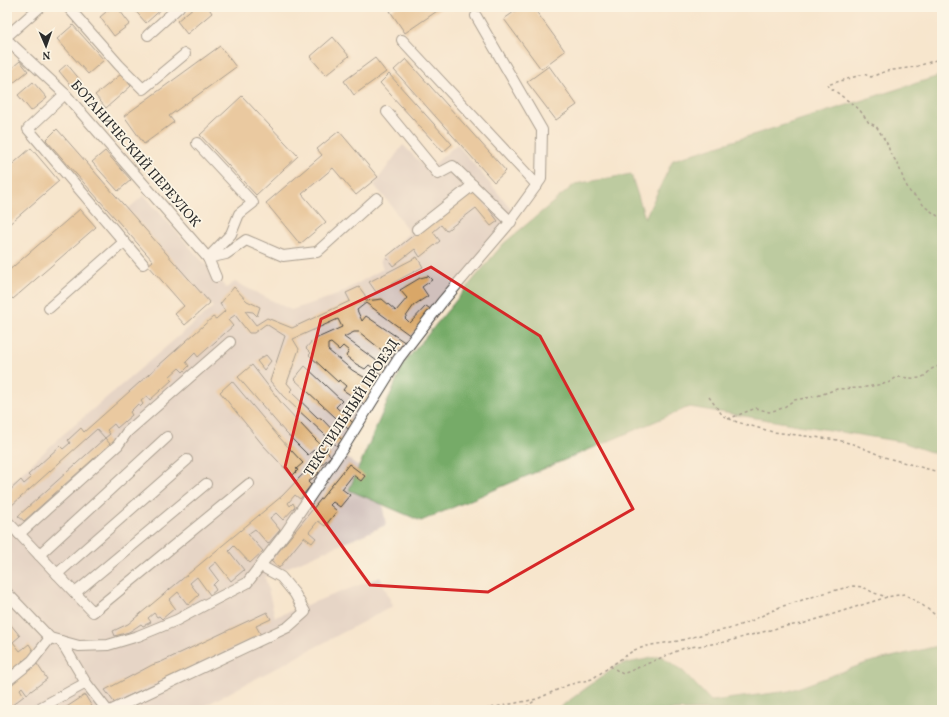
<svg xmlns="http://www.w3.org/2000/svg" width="949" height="717" viewBox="0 0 949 717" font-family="Vollkorn,serif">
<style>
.industrial{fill:#d0c0bc}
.forest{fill:#76ab68;stroke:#506b4a}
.building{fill:#d9a768}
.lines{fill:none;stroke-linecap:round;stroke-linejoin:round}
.minor-casing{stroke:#4a4743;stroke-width:12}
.path{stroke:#4a4743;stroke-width:1.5;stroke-dasharray:3 3;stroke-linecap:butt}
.minor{stroke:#fff;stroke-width:10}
.marked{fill:none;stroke:#d62828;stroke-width:3;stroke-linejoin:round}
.labels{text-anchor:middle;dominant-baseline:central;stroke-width:3.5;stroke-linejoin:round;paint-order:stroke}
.street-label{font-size:14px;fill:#2b2b2b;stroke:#fcf5e5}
</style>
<rect width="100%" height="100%" fill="#fcf5e5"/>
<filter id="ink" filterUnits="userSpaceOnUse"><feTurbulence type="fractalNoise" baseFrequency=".025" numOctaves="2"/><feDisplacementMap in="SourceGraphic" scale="8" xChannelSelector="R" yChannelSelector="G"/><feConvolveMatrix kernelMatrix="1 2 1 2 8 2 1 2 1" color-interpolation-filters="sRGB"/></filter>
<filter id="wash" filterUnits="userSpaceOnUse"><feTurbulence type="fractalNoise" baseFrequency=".012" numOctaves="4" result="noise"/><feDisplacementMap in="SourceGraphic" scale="16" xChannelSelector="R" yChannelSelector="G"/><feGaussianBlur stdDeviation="0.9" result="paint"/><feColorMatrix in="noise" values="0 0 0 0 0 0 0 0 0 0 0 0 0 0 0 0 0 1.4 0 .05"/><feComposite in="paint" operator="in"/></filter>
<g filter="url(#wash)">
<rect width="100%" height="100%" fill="#f7e6cd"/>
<!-- industrial -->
<path class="industrial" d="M457 144 514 212 361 416 344 456 378 480 386 525 265 577 275 617 380 577 393 606 197 710H7V487L59 438 213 307 128 209 144 195 226 288 235 282 291 310 337 295 383 269 380 260 409 233 391 205 374 185 403 145 428 170Z"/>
<!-- forest -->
<g class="forest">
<path d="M942 75V456L902 442 689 407 421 521 349 490 404 363 503 244 575 184 631 174 645 218 673 160Z"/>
<path d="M942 645V710H556L618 665 661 656 683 671 711 701 789 691 866 663Z"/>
</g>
<g id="blocks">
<!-- building -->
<g class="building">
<path d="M112 7H117L130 24 114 36 100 17Z"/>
<path d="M132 7H164L146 23Z"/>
<path d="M194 7H208L212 13 187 34 177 21Z"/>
<path d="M396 7H443L405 33 390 11Z"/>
<path d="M521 7H533L565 51 541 69 504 19Z"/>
<path d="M73 25 104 60 88 74 57 39Z"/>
<path d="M333 37 349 56 326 75 310 57Z"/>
<path d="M220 46 236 67 169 116 174 122 144 144 124 116Z"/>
<path d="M375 58 386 72 354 95 344 81Z"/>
<path d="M406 59 506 171 494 182 394 70Z"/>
<path d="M20 61 28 71 12 84 7 77V72Z"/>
<path d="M67 64 81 81 73 88 59 71Z"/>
<path d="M549 66 577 105 556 120 527 82Z"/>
<path d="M121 74 131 86 106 108 95 95Z"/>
<path d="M389 74 452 144 443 152 380 83Z"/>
<path d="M33 82 47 98 31 111 18 95Z"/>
<path d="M242 96 298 156 256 195 200 135Z"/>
<path d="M57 129 210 303 185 325 175 314 184 306 148 265 153 261 46 140Z"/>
<path d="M339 131 378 177 356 195 333 168 302 194 326 222 300 244 266 203 322 155 317 149Z"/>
<path d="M31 148 59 181 7 226V169Z"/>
<path d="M105 151 131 180 118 191 92 162Z"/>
<path d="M473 188 498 221 491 226 476 208 446 231 441 225 433 232 440 241 420 257 415 249 393 266 386 257Z"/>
<path d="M80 209 96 227 13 299 7 293V272Z"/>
<path d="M417 257 423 267 376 292 369 282Z"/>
<path d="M428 276 432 280 422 287 428 296 414 305 405 318 410 323 426 306 432 310 411 336 366 303 357 310 362 321 366 316 406 343 393 359 359 332H354L344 337 388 369 383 376 369 365 365 369 356 364 346 356 349 351 343 346 339 350 331 343 328 344V350L352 370 377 385 364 404 343 390 346 386 339 380 338 382 309 355 311 353 306 348 313 340 342 327 338 319 293 339 299 349 287 383 292 389 290 391 318 418H321L342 440 337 446 283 396 270 381 285 336 266 324 254 333H249L235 315 228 320 233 326 198 357 195 353 186 362 189 366 183 372 179 368 169 377 172 380 150 400 147 396 141 401 143 404 140 407 138 404 130 412 132 415 117 428 114 424 107 430 110 434 105 438 97 429 11 506 7 502V493L21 480 24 484 31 478 28 475 60 446 63 449 70 443 68 440 81 428 84 432 213 317 216 319 225 311 220 304 234 287 247 301 260 307 257 316 253 312 245 311 256 325 267 318 292 328 350 301 346 293 359 287 365 295 366 301 382 299 396 311 407 298 400 290 420 278Z"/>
<path d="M266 355 271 361 264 370 257 361Z"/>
<path d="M252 365 283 405 331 456 316 470 319 473 308 482 311 485 300 499 295 495 288 503 290 506 293 503 295 507 283 520 276 513 270 518 280 530 268 544 255 529 248 534 263 551 250 563 234 546 229 551 244 570 231 581 216 562 209 568 218 580 213 585 216 590 210 595 197 577 190 583 199 595 188 605 178 592 169 600 175 608 162 619 159 616 157 617 154 613 148 618 151 622 143 626 141 624 129 632 115 636 113 631 128 624 282 496 305 472V469L319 456 314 450 308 455 285 432 238 377Z"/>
<path d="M305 366 342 401 336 407 353 423 348 429 294 379Z"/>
<path d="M232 381 278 436 303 463 296 469 298 470 292 476 262 444 220 392Z"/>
<path d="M105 438 110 444 24 521 18 516Z"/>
<path d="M349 464 365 476 361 481 353 475 342 489 350 495 340 507 333 502 330 505 337 511 325 526 318 521 309 532 316 538 312 543 304 537 279 568 271 561Z"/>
<path d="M267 612 271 619 256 626 261 635 124 698 116 705 105 690 152 665 161 662Z"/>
<path d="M7 620 20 636 13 642 20 651 29 644 34 652 7 674Z"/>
<path d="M37 664 47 679 27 694 22 687 20 689 24 696 7 709V686Z"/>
<path d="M85 695 94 710H62Z"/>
</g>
</g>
</g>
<g filter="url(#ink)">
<use href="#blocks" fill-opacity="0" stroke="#4a4743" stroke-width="1"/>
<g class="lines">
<defs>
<g id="minor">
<path d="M68 7 119 65 143 89 185 54"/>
<path d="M148 35 179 7"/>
<path d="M7 36 40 7"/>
<path d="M7 40 65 94 208 258 216 277"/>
<path d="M402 40 537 185"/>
<path d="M65 94 28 129 143 264"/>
<path d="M387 112 438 174 453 166 511 222"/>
<path d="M197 143 253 203 239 214 231 234 208 258"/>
<path d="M417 229 473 185"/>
<path d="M208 258 226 254 246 240 283 256 317 252 377 198"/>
<path d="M49 308 124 242"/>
<path d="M7 521 93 612 249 484"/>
<path d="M19 534 118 445 127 432 230 342"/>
<path d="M39 555 167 437"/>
<path d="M57 574 187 460"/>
<path d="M7 593 50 638 79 646 108 645 138 636 177 620 216 599 247 583 286 532 343 448 399 358 442 302 507 226 541 179 542 130 476 16"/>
<path d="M75 593 206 484"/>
<path d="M61 641 86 683 107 710"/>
<path d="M7 681 32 661 50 638"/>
<path d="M36 710 86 683"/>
<path d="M112 710 288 627 305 612 295 594 281 577 261 566"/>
</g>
</defs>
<!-- minor casing -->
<use href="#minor" class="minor-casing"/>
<!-- path -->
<g class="path">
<path d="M7 10 10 7"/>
<path d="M942 58 915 67 886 71 871 77 864 74 827 85 859 109 869 123 876 126 888 145 890 153 898 164 904 181 910 192 920 200 924 206 942 219"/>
<path d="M709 397 723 416 737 422 773 432 838 440 856 445 884 457 942 473"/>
<path d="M728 419 756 408 769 412 783 408 794 400 817 396 837 389 861 388 888 383 897 377C902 377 915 379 920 378 930 375 927 367 942 366"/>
<path d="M610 666 623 674 684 648 725 642 785 626 802 624 887 597 904 594 921 604 942 620"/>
<path d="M480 710 537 699 568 685 592 679 634 650 651 645 678 641 708 633 729 629 751 621 780 607 828 592 853 586 863 587 874 593 887 597"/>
<path d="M521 710 536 700"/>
</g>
<!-- minor -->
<use href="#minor" class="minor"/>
</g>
</g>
<!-- marked area -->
<path d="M0 0H949V717H0ZM431 267 540 336 633 509 488 592 370 585 285 467 321 319Z" fill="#f7e6cd" fill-opacity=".55" fill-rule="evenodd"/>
<path class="marked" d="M431 267 540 336 633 509 488 592 370 585 285 467 321 319Z"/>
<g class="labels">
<!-- street labels -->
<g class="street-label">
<text transform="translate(135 154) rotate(49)">БОТАНИЧЕСКИЙ ПЕРЕУЛОК</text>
<text transform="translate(352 408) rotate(-57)">ТЕКСТИЛЬНЫЙ ПРОЕЗД</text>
</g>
</g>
<!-- margin -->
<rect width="949" height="717" fill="none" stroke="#fcf5e5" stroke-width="24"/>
<!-- north arrow -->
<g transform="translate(46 46) rotate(178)" stroke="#fcf5e5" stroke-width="3" paint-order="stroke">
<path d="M0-3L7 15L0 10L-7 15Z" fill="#2b2b2b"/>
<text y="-6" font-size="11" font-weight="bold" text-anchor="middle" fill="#2b2b2b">N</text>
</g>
</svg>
